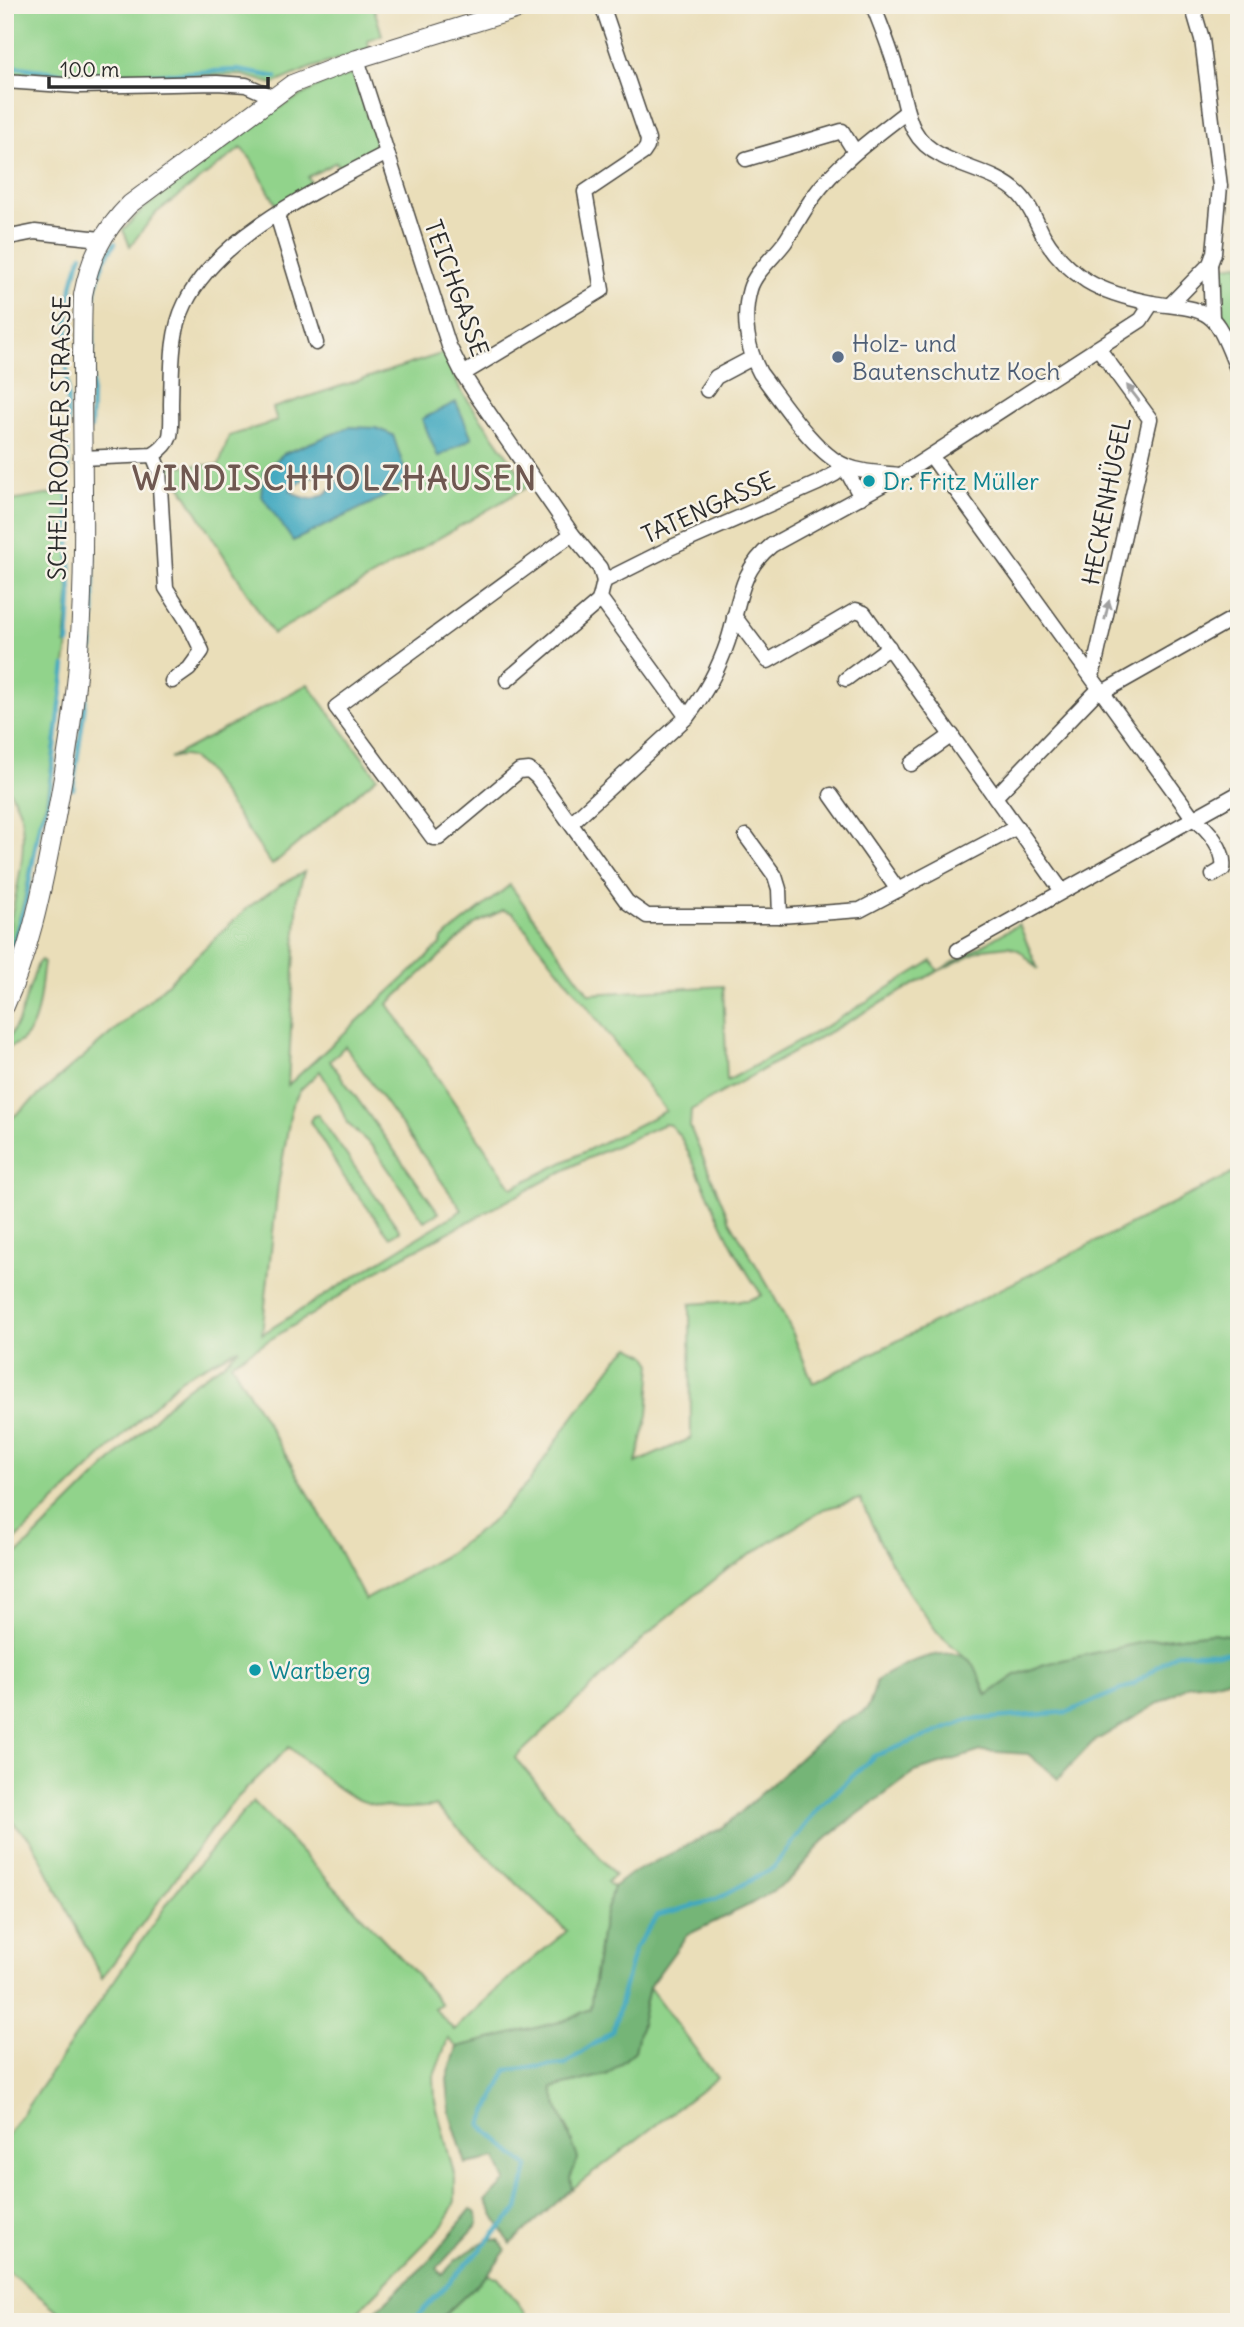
<svg xmlns="http://www.w3.org/2000/svg" width="1244" height="2327" viewBox="0 0 1244 2327" font-family="Delius,sans-serif">
<style>
.green{fill:#91d38b;stroke:#5e7f5b;stroke-width:2;fill-rule:evenodd}
.forest{fill:#74b577;stroke:#507051;stroke-width:2}
.water{fill:#40a8c0;stroke:#366a76;stroke-width:2;fill-rule:evenodd}
.lines{fill:none;stroke-linecap:round;stroke-linejoin:round}
.stream{stroke:#40a8c0;stroke-width:4.5}
.minor-casing{stroke:#484640;stroke-width:17}
.tertiary-casing{stroke:#484640;stroke-width:20}
.minor{stroke:#fff;stroke-width:14}
.tertiary{stroke:#fff;stroke-width:18}
.oneway{fill:#a0a0a0}
.service-dot{fill:#5c6f8a;stroke:#f7f3e8;stroke-width:2.5}
.culture-dot{fill:#0f9aa8;stroke:#f7f3e8;stroke-width:2.5}
.labels{text-anchor:middle;dominant-baseline:central;stroke-width:5;stroke-linejoin:round;paint-order:stroke}
.street-label{font-size:24px;fill:#2b2b2b;stroke:#f7f3e8}
.service-label{font-size:24px;fill:#4e5e75;stroke:#f7f3e8;text-anchor:start}
.culture-label{font-size:24px;fill:#0d838f;stroke:#f7f3e8;text-anchor:start}
.district-label{font-size:32px;font-weight:bold;letter-spacing:2px;fill:#6f5851;stroke:#f7f3e8}
</style>
<rect width="100%" height="100%" fill="#f7f3e8"/>
<filter id="ink" filterUnits="userSpaceOnUse"><feTurbulence type="fractalNoise" baseFrequency=".0143" numOctaves="2"/><feDisplacementMap in="SourceGraphic" scale="14" xChannelSelector="R" yChannelSelector="G"/><feConvolveMatrix kernelMatrix="1 2 1 2 8 2 1 2 1" color-interpolation-filters="sRGB"/></filter>
<filter id="wash" filterUnits="userSpaceOnUse"><feTurbulence type="fractalNoise" baseFrequency=".00686" numOctaves="4" result="noise"/><feDisplacementMap in="SourceGraphic" scale="28" xChannelSelector="R" yChannelSelector="G"/><feGaussianBlur stdDeviation="1.57" result="paint"/><feColorMatrix in="noise" values="0 0 0 0 0 0 0 0 0 0 0 0 0 0 0 0 0 1.4 0 .05"/><feComposite in="paint" operator="in"/></filter>
<g filter="url(#wash)">
<rect width="100%" height="100%" fill="#eadeb9"/>
<!-- green -->
<g class="green">
<path d="M5 5H373L382 35 368 40 369 49 308 69 273 84 242 75 62 79 5 75Z"/>
<path d="M353 74 375 138V147L340 170 336 162 308 177 312 185 277 206 251 159 241 148 156 213 130 246 123 230 143 209 273 111 322 84Z"/>
<path d="M1239 264V357L1220 315 1219 267Z"/>
<path d="M444 353 460 389 529 486 273 634 168 466 219 465 229 436 277 421 273 408ZM350 427 408 480 384 497 293 541 283 454Z"/>
<path d="M57 493H67L69 596 65 644 68 643 46 803 39 821 24 901 5 967C5 917 30 867 21 816 19 805 10 792 5 782V502Z"/>
<path d="M308 684 377 777 272 865 205 769C192 757 187 753 170 758Z"/>
<path d="M304 872 298 894 288 1085 440 945 442 939 510 885 589 994 723 986 727 1081 832 1023 932 961 938 971 1019 924 1038 969 1020 951 1009 946 983 949 938 971 691 1110 690 1127 729 1219 770 1289 791 1329 813 1383 1239 1170V1637L1213 1633 1148 1641 1045 1664 1016 1675 987 1695 973 1664 938 1633 908 1592 882 1546 860 1499 824 1509 729 1568 658 1625 515 1758 615 1875 607 1882 613 1887 602 1928 590 2009 564 2021 457 2047 448 2039 434 2076 435 2101 455 2178V2201L445 2223 347 2322H72L5 2269V2139L176 1891 253 1801 406 1963 441 2004 434 2008 454 2030 505 1982 567 1931 435 1806C360 1816 343 1793 289 1747L229 1806 102 1978 32 1841 5 1815V1566C63 1510 119 1453 176 1397 196 1378 222 1369 239 1348L182 1378 5 1550V1124L151 999 247 908 280 885ZM503 910 513 913 583 1001 666 1111 512 1188 388 1004 475 924ZM345 1046 462 1210 262 1334 278 1186 292 1105 300 1090 320 1071 338 1101 347 1123 373 1147 424 1221 439 1213 330 1061ZM664 1124 670 1125 680 1136C708 1189 727 1246 762 1295L748 1300 690 1304 691 1438 636 1463 648 1415 652 1364 646 1355 630 1347 617 1359 566 1427 528 1483 489 1524 443 1557 365 1600 316 1506 231 1363 311 1315 385 1266 582 1161Z"/>
<path d="M41 960 44 962C39 990 42 1038 9 1047L5 1058V1044L18 1022 38 963Z"/>
<path d="M318 1115 400 1231 390 1237 344 1177 310 1121 313 1116Z"/>
<path d="M649 1987 717 2078 572 2189 569 2178 570 2133 559 2112 552 2088 608 2074 635 2051Z"/>
<path d="M487 2275 498 2277 532 2322H437Z"/>
</g>
<!-- forest -->
<g class="forest">
<path d="M1213 1633 1239 1637V1676L1212 1683 1189 1685 1092 1743 1058 1779 1028 1754 981 1751 915 1772 827 1837 789 1881 749 1905 687 1935 649 1987 635 2051 608 2074 552 2088C558 2113 571 2135 578 2159L570 2178 572 2189 510 2244 486 2201 506 2181 496 2158 466 2164 450 2114 447 2079 457 2047 564 2021 590 2009 602 1928 613 1887 630 1874 720 1829 740 1813 834 1727C865 1706 867 1723 876 1681 896 1667 953 1638 973 1664 979 1673 982 1686 987 1695L1016 1675 1045 1664 1148 1641Z"/>
<path d="M471 2209 477 2214 478 2224 437 2268 442 2275 456 2260 488 2239 499 2240 506 2250 487 2275 437 2322H364L428 2262Z"/>
</g>
<!-- water -->
<g class="water">
<path d="M456 402 472 438 438 457 422 419Z"/>
<path d="M350 427 376 428 393 435 408 480 384 497 293 541 261 495 264 471 283 454ZM330 471 336 473 337 482C324 499 308 505 290 490L305 479Z"/>
</g>
<g class="lines">
<!-- stream -->
<g class="stream">
<path d="M5 69 12 66 67 74"/>
<path d="M81 74 142 75 237 70 276 77"/>
<path d="M68 425C68 375 61 299 82 255"/>
<path d="M91 428 94 300 98 278 104 260 115 243"/>
<path d="M68 446V474"/>
<path d="M68 643 71 596 68 496"/>
<path d="M73 789 91 661 94 610 93 480"/>
<path d="M5 973 26 901 40 821 48 804 65 666"/>
<path d="M412 2322 518 2209 528 2167 481 2125 507 2070 565 2064 613 2031 635 1948 658 1915 715 1900 773 1868 816 1811 874 1756 969 1720 1068 1712 1132 1685 1177 1653H1239"/>
</g>
</g>
</g>
<g filter="url(#ink)">
<g class="lines">
<defs>
<g id="minor">
<path d="M873 5C882 29 892 52 898 76 908 110 906 138 942 156 966 169 999 174 1019 194 1030 205 1036 221 1043 235 1054 254 1068 269 1087 281 1105 292 1131 299 1152 303 1171 307 1199 305 1213 320 1224 331 1232 358 1239 373"/>
<path d="M357 59 449 346 463 374 477 396 572 534 600 568 604 581"/>
<path d="M5 81 79 86 217 83 246 85 273 97"/>
<path d="M905 113C873 138 838 163 814 196 803 211 795 227 785 242 774 257 755 272 750 289 742 317 747 349 760 373 780 399 816 455 846 466 863 473 882 473 901 475L1141 320 1152 303"/>
<path d="M746 159 842 131 855 152"/>
<path d="M277 215 316 343"/>
<path d="M5 238 35 232 101 239"/>
<path d="M1210 264 1212 318"/>
<path d="M1170 305 1210 264 1214 253 1220 186 1202 39 1192 5"/>
<path d="M463 374 602 290 585 192 643 153 647 147 648 140 602 5"/>
<path d="M707 390 716 377 752 358"/>
<path d="M153 455 159 470 166 588 189 624 202 651 189 669 172 681"/>
<path d="M932 457 1194 819C1208 828 1226 851 1223 869L1213 875"/>
<path d="M81 458 153 455C161 450 167 445 170 436 172 426 171 414 171 404 172 372 170 334 185 304 218 235 321 188 387 153"/>
<path d="M572 534 336 707 433 838H439L519 771 529 770 537 777 627 902 647 916H780L860 910 1017 827"/>
<path d="M734 616 768 661 856 610 864 613 1062 891"/>
<path d="M1092 677 1150 419 1098 348"/>
<path d="M846 679 889 647"/>
<path d="M507 680 598 602 600 598"/>
<path d="M1103 692 1239 615"/>
<path d="M687 717 600 598 604 581 672 547 818 483 835 474 844 466 861 497"/>
<path d="M911 764 952 735"/>
<path d="M831 795 898 890"/>
<path d="M996 796 1100 688"/>
<path d="M571 823 687 717C704 695 719 668 728 641 740 604 738 572 772 545L900 475"/>
<path d="M746 836 775 876 779 889 780 916"/>
<path d="M958 950 1239 793"/>
</g>
<path id="tertiary" d="M5 1006C29 953 41 895 52 838 64 776 75 713 79 650 88 532 79 413 83 295 90 258 103 231 130 204L292 84 357 59 531 5"/>
</defs>
<!-- minor casing -->
<use href="#minor" class="minor-casing"/>
<!-- tertiary casing -->
<use href="#tertiary" class="tertiary-casing"/>
<!-- minor -->
<use href="#minor" class="minor"/>
<!-- tertiary -->
<use href="#tertiary" class="tertiary"/>
</g>
<!-- one-way arrows -->
<defs><path id="oneway-solid" d="M-6-.8H1V-3.2L6.5 0L1 3.2V.8H-6Z" transform="scale(1.75)"/></defs>
<g class="oneway">
<use href="#oneway-solid" transform="translate(1133 393) rotate(-128)"/>
<use href="#oneway-solid" transform="translate(1107 610) rotate(-77)"/>
</g>
</g>
<!-- markers -->
<circle class="service-dot" cx="838" cy="357" r="7"/>
<g class="culture-dot">
<circle cx="869" cy="481" r="7"/>
<circle cx="255" cy="1670" r="7"/>
</g>
<g class="labels">
<!-- street labels -->
<g class="street-label">
<text transform="translate(457 288) rotate(70)">TEICHGASSE</text>
<text transform="translate(59 438) rotate(-89)">SCHELLRODAER STRASSE</text>
<text transform="translate(1106 501) rotate(-79)">HECKENHÜGEL</text>
<text transform="translate(708 507) rotate(-24)">TATENGASSE</text>
</g>
<!-- service labels -->
<g class="service-label">
<text x="852" y="343">Holz- und<tspan x="852" dy="28">Bautenschutz Koch</tspan></text>
</g>
<!-- culture labels -->
<g class="culture-label">
<text x="883" y="481">Dr. Fritz Müller</text>
<text x="269" y="1670">Wartberg</text>
</g>
<!-- district labels -->
<g class="district-label">
<text x="335" y="478">WINDISCHHOLZHAUSEN</text>
</g>
</g>
<!-- margin -->
<rect width="1244" height="2327" fill="none" stroke="#f7f3e8" stroke-width="28"/>
<!-- scale -->
<path d="M49 77v10h219v-10" fill="none" stroke="#2b2b2b" stroke-width="3.5"/>
<text x="60" y="77" font-size="21" fill="#2b2b2b" stroke="#f7f3e8" stroke-width="5" paint-order="stroke">100 m</text>
</svg>
